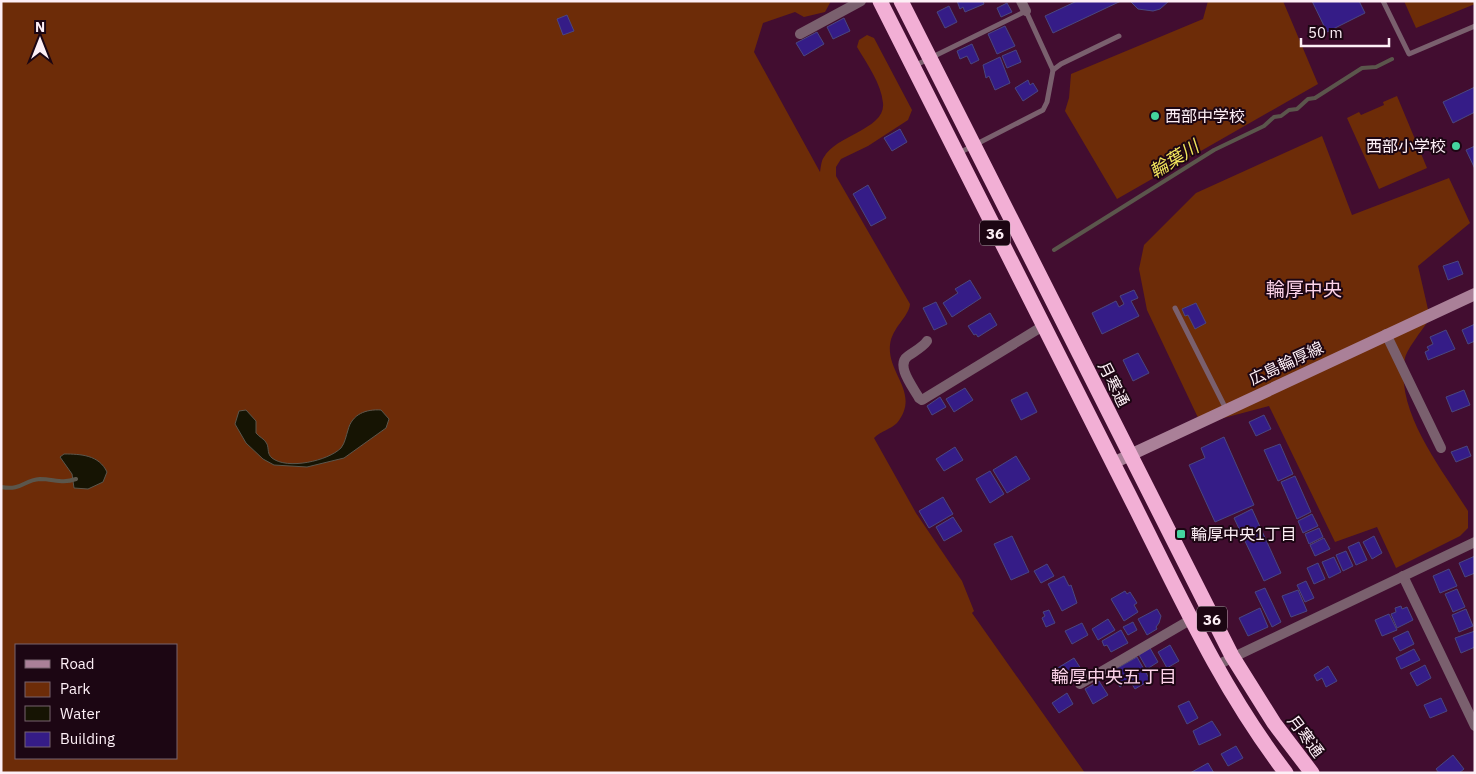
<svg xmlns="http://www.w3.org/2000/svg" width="1476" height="774" viewBox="0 0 1476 774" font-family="'IBM Plex Sans','Noto Sans JP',sans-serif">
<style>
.green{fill:#6d2c08;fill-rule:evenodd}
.water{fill:#161403;stroke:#5b564c}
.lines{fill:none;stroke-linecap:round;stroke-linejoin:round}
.stream{stroke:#5b564c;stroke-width:4}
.building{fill:#351c87;stroke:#4a477f}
.lane{stroke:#7a606e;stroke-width:5}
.street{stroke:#7a606e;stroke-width:10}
.secondary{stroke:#aa8098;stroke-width:12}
.highway{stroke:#f2afd5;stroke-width:15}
.poi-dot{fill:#44d49f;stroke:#1c0613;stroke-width:2}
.labels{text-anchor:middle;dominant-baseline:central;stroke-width:4;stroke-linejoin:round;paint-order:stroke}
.shield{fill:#1c0613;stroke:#baa9b2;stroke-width:1}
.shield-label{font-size:15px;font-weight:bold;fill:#fdeff6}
.poi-label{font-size:16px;fill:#fdeff6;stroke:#1c0613;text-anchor:start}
.street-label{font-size:16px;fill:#fdeff6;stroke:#1c0613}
.water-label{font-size:18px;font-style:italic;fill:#f1e55c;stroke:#1c0613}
.neighbourhood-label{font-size:18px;fill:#fbd2e8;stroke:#1c0613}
.quarter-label{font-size:19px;fill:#fbd2e8;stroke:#1c0613}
</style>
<rect width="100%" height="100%" fill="#420d30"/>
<!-- green -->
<g class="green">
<path d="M1 1H831L825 12 804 17 795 12 763 23 754 52 820 172C821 167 821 161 824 157 836 135 886 129 883 103 881 83 867 64 857 47L859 40 867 35 874 38 912 110 908 120 868 146 841 159 836 167V176L910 304C909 317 892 327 890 345 887 374 921 393 897 423 891 429 881 431 874 438L916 513 962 581 974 611 972 613 1085 773H1ZM16 645H176V758H16Z"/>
<path d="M1208 1H1283L1318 84 1117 199 1065 111 1069 98 1071 74 1203 19Z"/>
<path d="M1404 1H1475V4L1416 28Z"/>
<path d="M1397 96 1427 168 1379 189 1347 118 1359 112 1361 115 1384 105 1383 102Z"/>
<path d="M1322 136 1352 215 1449 178 1470 223 1418 266 1430 318C1424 328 1408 347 1405 358 1394 411 1442 469 1468 511V528L1460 536 1396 568 1377 527 1335 542 1269 406 1201 424 1147 310 1139 269 1144 245 1196 193Z"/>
</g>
<!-- water -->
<g class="water">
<path d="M246 410 256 421V433C259 437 265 439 267 444 269 449 267 454 272 458 287 470 328 461 341 448 345 443 346 436 348 430 352 414 366 409 381 410L389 419 386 428 344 458 307 467 274 465 263 459 246 443 235 424 239 411Z"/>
<path d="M64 454C81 454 99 455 107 472L103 482 88 489 74 488 72 474 60 457Z"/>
</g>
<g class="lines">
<!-- stream -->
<g class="stream">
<path d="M1054 250 1214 150 1264 126 1274 117 1281 116 1289 110 1297 109 1308 99 1315 98 1362 68 1376 67 1392 59"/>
<path d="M1 487C22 491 23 480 40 479 54 479 62 484 76 479"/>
</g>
</g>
<!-- building -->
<g class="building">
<path d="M957 1H983L984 4 965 12 963 7 960 9Z"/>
<path d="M1077 1H1121L1053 33 1045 16Z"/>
<path d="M1130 1H1169L1160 9 1153 11 1138 9Z"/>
<path d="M1312 1H1359L1365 13 1327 32Z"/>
<path d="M1007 3 1012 12 1001 17 997 8Z"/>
<path d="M949 6 957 22 945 28 937 12Z"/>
<path d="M567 15 574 31 563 35 557 19Z"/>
<path d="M844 18 850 31 833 39 827 27Z"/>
<path d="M1005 26 1015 46 997 54 988 34Z"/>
<path d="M817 32 824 44 804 56 796 43Z"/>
<path d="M972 44 979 60 971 64 967 56 960 59 957 51Z"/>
<path d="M1016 50 1021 62 1007 68 1002 56Z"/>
<path d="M1000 57 1010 83 995 90 989 76 986 78 983 65Z"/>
<path d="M1028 80 1030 85 1033 83 1038 91 1023 101 1015 88Z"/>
<path d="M1475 87V112L1453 123 1443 102Z"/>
<path d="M900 129 907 142 892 151 884 138Z"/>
<path d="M1475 146V169L1466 150Z"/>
<path d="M868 185 886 218 871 226 853 194Z"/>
<path d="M1458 261 1463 274 1448 280 1443 266Z"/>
<path d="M970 280 981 298 952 317 943 303 958 293 955 289Z"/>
<path d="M1134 290 1138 298 1131 301 1139 316 1102 334 1092 313 1116 301 1119 307 1124 304 1120 296Z"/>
<path d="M936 302 947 324 934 330 923 308Z"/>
<path d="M1196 303 1206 323 1195 329 1188 315 1185 316 1182 309Z"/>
<path d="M990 313 997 325 978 337 976 334 974 335 968 326Z"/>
<path d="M1475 324V341L1468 344 1462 330Z"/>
<path d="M1446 330 1455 349 1428 360 1425 352 1429 350 1427 347 1433 344 1430 337Z"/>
<path d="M1138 353 1149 373 1133 381 1123 360Z"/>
<path d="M965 388 973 400 954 412 946 399Z"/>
<path d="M1464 390 1470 405 1452 412 1446 397Z"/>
<path d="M1027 392 1037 412 1021 420 1011 400Z"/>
<path d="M940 397 946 407 932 415 927 406Z"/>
<path d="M1264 415 1271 429 1256 436 1249 422Z"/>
<path d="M1224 437 1254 505 1215 522 1189 465 1205 458 1201 448Z"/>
<path d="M1280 444 1293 474 1278 481 1264 450Z"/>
<path d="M1467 446 1471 456 1456 462 1451 452Z"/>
<path d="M955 447 963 460 944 471 936 459Z"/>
<path d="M1016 456 1030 479 1007 493 993 470Z"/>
<path d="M990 471 1004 494 990 503 976 479Z"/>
<path d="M1295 476 1311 512 1297 519 1281 482Z"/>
<path d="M943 497 953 514 929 528 919 511Z"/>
<path d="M1252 509 1281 573 1264 581 1234 518Z"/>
<path d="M1312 514 1318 526 1303 533 1298 521Z"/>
<path d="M953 517 962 531 944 541 936 527Z"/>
<path d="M1319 528 1323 537 1309 544 1305 534Z"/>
<path d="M1012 536 1029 572 1011 580 994 544Z"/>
<path d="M1374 536 1382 553 1372 559 1363 542Z"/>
<path d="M1324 538 1330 549 1315 556 1310 545Z"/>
<path d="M1359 542 1367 560 1356 565 1348 547Z"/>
<path d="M1346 551 1353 566 1343 571 1336 555Z"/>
<path d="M1475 556V573L1465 577 1459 563Z"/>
<path d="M1334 557 1341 572 1329 578 1322 562Z"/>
<path d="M1318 563 1325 579 1314 584 1307 568Z"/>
<path d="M1047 564 1054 576 1041 583 1034 571Z"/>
<path d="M1449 569 1457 586 1440 593 1433 576Z"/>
<path d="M1064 576 1069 586 1071 585 1077 603 1062 611 1048 584Z"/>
<path d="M1306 581 1314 598 1305 602 1297 585Z"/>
<path d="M1265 588 1281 622 1272 627 1255 592Z"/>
<path d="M1457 589 1465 607 1453 612 1445 594Z"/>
<path d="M1298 590 1307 611 1291 617 1282 596Z"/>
<path d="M1125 591 1127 594 1130 592 1137 603 1134 605 1138 612 1124 621 1111 599Z"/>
<path d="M1401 606 1402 609 1407 607 1413 620 1397 628 1391 614 1396 612 1395 608Z"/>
<path d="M1260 608 1268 627 1248 636 1239 618Z"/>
<path d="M1157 609 1161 616 1159 623 1156 627 1157 629 1147 635 1138 619Z"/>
<path d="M1466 609 1473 626 1459 632 1452 615Z"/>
<path d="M1049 610 1055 623 1046 627 1042 618 1045 616 1043 612Z"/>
<path d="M1389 614 1397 630 1382 636 1375 620Z"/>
<path d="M1108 619 1115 630 1098 640 1092 629Z"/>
<path d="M1133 622 1137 630 1128 635 1123 627Z"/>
<path d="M1082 623 1088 635 1072 644 1065 631Z"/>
<path d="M1121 630 1128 643 1111 652 1107 645 1104 646 1102 641Z"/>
<path d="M1408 631 1414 644 1400 651 1393 638Z"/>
<path d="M1475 631V647L1461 653 1455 638Z"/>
<path d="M1170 645 1179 661 1167 668 1158 652Z"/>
<path d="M1150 648 1158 662 1147 669 1139 655Z"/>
<path d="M1414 649 1420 660 1401 669 1396 658Z"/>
<path d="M1137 657 1150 680 1135 689 1130 681 1120 687 1111 672Z"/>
<path d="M1074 658 1083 672 1065 683 1056 669Z"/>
<path d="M1425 665 1431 678 1417 686 1410 673Z"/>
<path d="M1328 666 1337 681 1326 687 1322 678 1317 681 1314 675Z"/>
<path d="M1099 681 1108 695 1093 704 1085 689Z"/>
<path d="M1067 693 1073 704 1059 713 1052 703Z"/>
<path d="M1441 698 1447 711 1430 718 1424 705Z"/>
<path d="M1189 701 1198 718 1187 724 1178 706Z"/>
<path d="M1212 721 1221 735 1199 745 1193 731Z"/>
<path d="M1236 746 1243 758 1228 766 1221 754Z"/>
<path d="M1453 755 1464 769 1459 773H1439L1436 769Z"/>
<path d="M1208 763 1214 773H1190Z"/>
</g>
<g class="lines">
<!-- lane -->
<g class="lane">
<path d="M1383 1 1409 54 1475 26"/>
<path d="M914 66 1026 11 1053 70"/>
<path d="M959 153 1043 110 1047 102 1053 70 1061 64 1119 36"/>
<path d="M1175 308 1226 409"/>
</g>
<!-- street -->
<g class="street">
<path d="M1021 1 1026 11"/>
<path d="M800 34 861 1"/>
<path d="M1386 334 1441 448"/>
<path d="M927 341C923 347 915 351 908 356 895 365 913 387 919 398L922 400 1043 326"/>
<path d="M1403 576 1475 726"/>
<path d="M1215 666 1475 542"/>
<path d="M1080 684 1190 620"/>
</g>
<!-- secondary -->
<path class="secondary" d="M1113 463 1475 294"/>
<!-- highway -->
<g class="highway">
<path d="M880 1C962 161 1041 323 1123 483 1174 583 1217 683 1286 773"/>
<path d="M901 1 1232 656 1274 723 1312 773"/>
</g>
</g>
<!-- markers -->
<g class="poi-dot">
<circle cx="1155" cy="116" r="5"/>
<circle cx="1456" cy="146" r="5"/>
<rect x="1176" y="529" width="10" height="10" rx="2.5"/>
</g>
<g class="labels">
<!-- shield labels -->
<g class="shield">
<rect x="980" y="220.5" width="30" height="25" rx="4"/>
<rect x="1197" y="606.5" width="30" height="25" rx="4"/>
</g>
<g class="shield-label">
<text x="995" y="233">36</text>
<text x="1212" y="619">36</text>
</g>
<!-- poi labels -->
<g class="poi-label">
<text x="1165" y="116">西部中学校</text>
<text x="1446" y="146" text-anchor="end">西部小学校</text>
<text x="1191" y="534">輪厚中央1丁目</text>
</g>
<!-- street labels -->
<g class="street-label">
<text transform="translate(1286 363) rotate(-25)">広島輪厚線</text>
<text transform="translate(1114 384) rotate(63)">月寒通</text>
<text transform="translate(1306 736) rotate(53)">月寒通</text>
</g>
<!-- water labels -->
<g class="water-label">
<text transform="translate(1174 159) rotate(-32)">輪葉川</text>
</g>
<!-- neighbourhood labels -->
<g class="neighbourhood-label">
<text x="1114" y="676">輪厚中央五丁目</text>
</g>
<!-- quarter labels -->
<g class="quarter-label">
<text x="1304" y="289">輪厚中央</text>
</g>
</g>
<!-- border -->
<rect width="1476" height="774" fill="none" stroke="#fdeff6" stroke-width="5"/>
<!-- legend -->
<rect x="15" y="644" width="162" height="115" fill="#1c0613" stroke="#76636e"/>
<rect x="25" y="660" width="25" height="8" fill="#aa8098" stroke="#76636e"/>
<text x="60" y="669" font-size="15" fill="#fdeff6">Road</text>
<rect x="25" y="682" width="25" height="15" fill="#6d2c08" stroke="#76636e"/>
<text x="60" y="694" font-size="15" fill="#fdeff6">Park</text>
<rect x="25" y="706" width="25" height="15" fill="#161403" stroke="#76636e"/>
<text x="60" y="719" font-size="15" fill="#fdeff6">Water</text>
<rect x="25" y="732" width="25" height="15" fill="#351c87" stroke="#76636e"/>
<text x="60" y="744" font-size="15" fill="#fdeff6">Building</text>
<!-- north arrow -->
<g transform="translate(40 40)" stroke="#1c0613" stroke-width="4" paint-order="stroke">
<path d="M0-4L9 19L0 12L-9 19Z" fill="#fdeff6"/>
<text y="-8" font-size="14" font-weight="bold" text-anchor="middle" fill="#fdeff6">N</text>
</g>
<!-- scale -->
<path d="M1301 38v8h88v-8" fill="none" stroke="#fdeff6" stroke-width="2.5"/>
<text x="1308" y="38" font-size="15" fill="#fdeff6" stroke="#1c0613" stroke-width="4" paint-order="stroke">50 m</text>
</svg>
